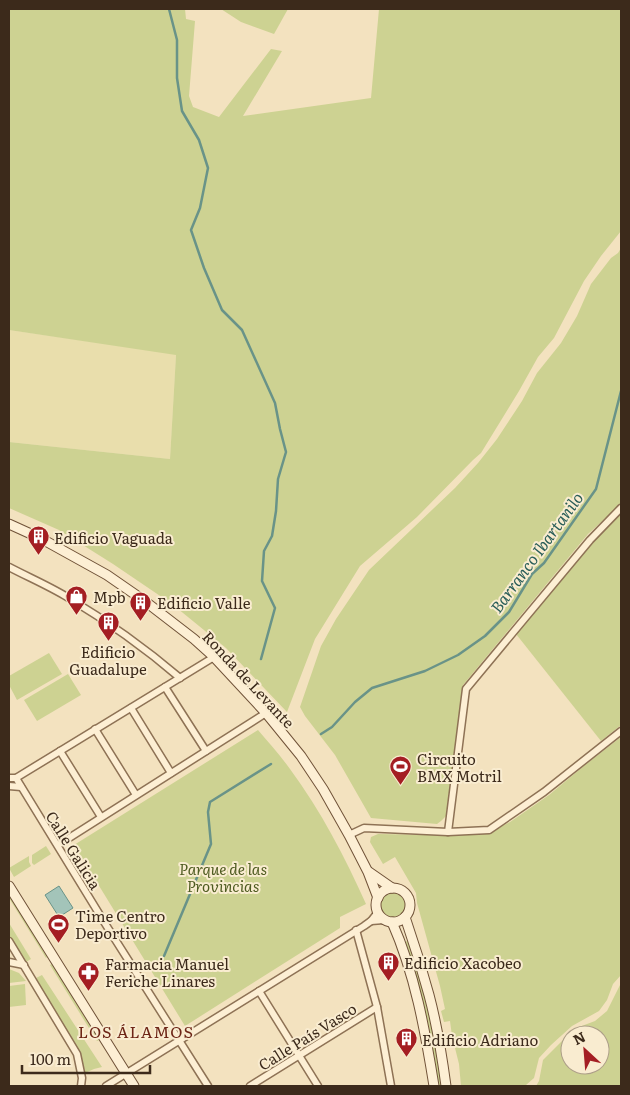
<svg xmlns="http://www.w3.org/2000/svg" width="630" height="1095" viewBox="0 0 630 1095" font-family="Literata,serif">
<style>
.farmland{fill:#e9deac}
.green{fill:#cdd292;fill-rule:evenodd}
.water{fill:#a3c4b9;stroke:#699388}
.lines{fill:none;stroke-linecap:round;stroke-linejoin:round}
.stream{stroke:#699388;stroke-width:2.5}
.street-casing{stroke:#8e7255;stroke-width:9}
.secondary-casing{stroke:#705238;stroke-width:11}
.street{stroke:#fdefd4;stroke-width:6}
.secondary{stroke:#fdefd4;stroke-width:9}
.labels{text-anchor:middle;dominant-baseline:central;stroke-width:4;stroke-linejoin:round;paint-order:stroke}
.poi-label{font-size:15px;fill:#3c2a1b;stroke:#f9ecd0;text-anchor:start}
.street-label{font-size:15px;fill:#3c2a1b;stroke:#f9ecd0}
.park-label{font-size:15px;font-style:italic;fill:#4e5b20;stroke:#f9ecd0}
.water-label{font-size:16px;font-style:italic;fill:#295d58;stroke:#f9ecd0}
.neighbourhood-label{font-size:16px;letter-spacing:1px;fill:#6d2516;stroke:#f9ecd0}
</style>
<rect width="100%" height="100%" fill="#f3e2bf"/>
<!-- farmland -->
<path class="farmland" d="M9 330 176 354 170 459 9 442Z"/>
<!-- green -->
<g class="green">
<path d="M9 9H185L186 19 195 21 189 96 193 107 219 117 271 49 282 51 243 116 371 98 379 9H621V231L601 256 584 281 554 338 538 357 519 391 481 453 473 460 417 517 360 566 315 639 287 712 226 648 172 604 113 564 59 530 9 508V442L170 459 176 355 9 330Z"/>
<path d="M221 9H288L274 34 241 22Z"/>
<path d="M621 248V504L588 534 463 685 446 816 441 821 437 824 371 818 335 755 305 716 300 707 321 646 336 619 369 570 455 488 478 463 497 439 522 401 537 373 561 343 577 316 591 284 611 258 618 253Z"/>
<path d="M621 514V725L601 741 516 634 603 531Z"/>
<path d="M49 653 62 674 17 700 9 685V676Z"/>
<path d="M68 674 81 695 37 721 24 700Z"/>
<path d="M258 730C269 743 280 755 290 769 321 811 345 857 366 904L340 917V928L185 1026 74 845Z"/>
<path d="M621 737V975L613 984 607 1000 599 1011 572 1026 551 1045 539 1058 534 1078 526 1085 524 1086H461L459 1064 452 1036 450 1021 444 1022 441 1011 445 1009 440 986 417 903 416 893 395 857 383 864 370 842 371 837 378 834 431 835 484 834 494 830 510 822 549 795 585 765Z"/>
<path d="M46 846 51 854 34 865 32 863V855Z"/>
<path d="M29 856V862L31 866 14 877 9 868Z"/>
<circle cx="393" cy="905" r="12"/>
<path d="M9 894 47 957 46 958 9 898Z"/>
<path d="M9 923 31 959 26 962 9 935Z"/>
<path d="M408 941 425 992 435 1039 443 1086H438L430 1040 404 942Z"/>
<path d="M52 964 99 1040 97 1041 50 965Z"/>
<path d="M9 969 19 973 26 981 9 983Z"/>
<path d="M42 975 102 1067 94 1069 85 1073 84 1067 79 1053 36 978Z"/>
<path d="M621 983V1086H536L539 1081 543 1060 571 1032 579 1027 595 1021 607 1011ZM570 1035H600V1065H570Z"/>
<path d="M25 984 26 1005 9 1007V986Z"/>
</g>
<!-- water -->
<path class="water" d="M59 886 73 908 59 917 45 895Z"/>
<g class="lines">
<!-- stream -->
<g class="stream">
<path d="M169 9 177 40V78L182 111 199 140 208 168 200 208 191 230 204 268 222 310 242 330 275 403 280 429 286 452 278 479 276 511 272 536 264 551 262 581 275 608 261 659"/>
<path d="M321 734 332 727 355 702 372 688 425 671 458 655 485 636 509 612 532 574 544 563 596 489 621 391"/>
<path d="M164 956 211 844 208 812 210 802 271 764"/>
</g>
<defs>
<g id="street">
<path d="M9 567C28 577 49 586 67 597 107 621 145 648 180 678"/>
<path d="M165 687 206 751"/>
<path d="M131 708 171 773"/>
<path d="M95 729 136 795"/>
<path d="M60 751 101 817"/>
<path d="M9 778H16L214 657"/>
<path d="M16 778 106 925 208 1086"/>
<path d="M9 786 21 787"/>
<path d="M448 832 466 689 590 540 621 508"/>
<path d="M349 835 364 828 448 832 489 830 544 792 621 731"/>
<path d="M58 845 266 713"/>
<path d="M371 921 384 920"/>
<path d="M356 930 377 1007 391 1086"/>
<path d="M9 941 77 1054 82 1078 81 1086"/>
<path d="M9 962 24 965"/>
<path d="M259 991 318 1086"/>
<path d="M106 1086 364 926 371 921 378 912"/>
<path d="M250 1086 377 1007"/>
</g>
<g id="secondary">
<path d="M9 524 42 539 107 575 146 602 194 639 214 657 266 713 301 756 323 789 349 835 368 872 378 898"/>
<path d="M369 872 392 888"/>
<path d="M9 886 134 1086"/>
<circle cx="393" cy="905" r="17"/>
<path d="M405 917C414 943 422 969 429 995 437 1025 442 1056 446 1086"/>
<path d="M392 922C415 974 425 1030 434 1086"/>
</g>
</defs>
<!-- street casing -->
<use href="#street" class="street-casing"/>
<!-- secondary casing -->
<use href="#secondary" class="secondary-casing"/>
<!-- street -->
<use href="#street" class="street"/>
<!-- secondary -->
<use href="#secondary" class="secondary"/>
</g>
<!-- icons -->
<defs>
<symbol id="building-pin" viewBox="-11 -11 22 30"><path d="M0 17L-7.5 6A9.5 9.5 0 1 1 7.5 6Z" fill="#a41e23" stroke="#f9ecd0"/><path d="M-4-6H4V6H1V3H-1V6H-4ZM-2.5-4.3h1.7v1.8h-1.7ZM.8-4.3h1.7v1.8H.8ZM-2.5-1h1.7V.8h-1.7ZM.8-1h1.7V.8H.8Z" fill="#fff"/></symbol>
<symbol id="shop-pin" viewBox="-11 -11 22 30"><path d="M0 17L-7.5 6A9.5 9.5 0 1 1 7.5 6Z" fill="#a41e23" stroke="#f9ecd0"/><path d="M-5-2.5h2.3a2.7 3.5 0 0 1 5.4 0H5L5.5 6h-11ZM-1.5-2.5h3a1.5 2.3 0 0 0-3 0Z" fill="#fff"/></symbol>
<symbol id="stadium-pin" viewBox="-11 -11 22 30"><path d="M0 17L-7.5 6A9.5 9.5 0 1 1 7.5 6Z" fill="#a41e23" stroke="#f9ecd0"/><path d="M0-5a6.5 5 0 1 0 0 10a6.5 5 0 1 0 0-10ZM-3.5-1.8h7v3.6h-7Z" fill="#fff"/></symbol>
<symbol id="pharmacy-pin" viewBox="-11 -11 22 30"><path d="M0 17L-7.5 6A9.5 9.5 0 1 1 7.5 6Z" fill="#a41e23" stroke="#f9ecd0"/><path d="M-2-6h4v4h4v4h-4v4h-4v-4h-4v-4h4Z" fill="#fff"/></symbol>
</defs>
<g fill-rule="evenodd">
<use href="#building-pin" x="26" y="524" width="25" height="34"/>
<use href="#shop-pin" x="64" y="584" width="25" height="34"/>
<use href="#building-pin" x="128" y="590" width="25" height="34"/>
<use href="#building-pin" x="96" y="610" width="25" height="34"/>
<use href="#stadium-pin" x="388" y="754" width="25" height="34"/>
<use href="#stadium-pin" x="46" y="912" width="25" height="34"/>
<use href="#building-pin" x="376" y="950" width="25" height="34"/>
<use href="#pharmacy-pin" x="76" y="960" width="25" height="34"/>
<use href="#building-pin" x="394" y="1026" width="25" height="34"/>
</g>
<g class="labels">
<!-- poi labels -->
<g class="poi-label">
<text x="54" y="537">Edificio Vaguada</text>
<text x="93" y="596">Mpb</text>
<text x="157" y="602">Edificio Valle</text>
<text x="108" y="651" text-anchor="middle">Edificio<tspan x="108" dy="17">Guadalupe</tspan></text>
<text x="417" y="758">Circuito<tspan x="417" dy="17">BMX Motril</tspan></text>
<text x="75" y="915">Time Centro<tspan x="75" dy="17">Deportivo</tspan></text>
<text x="404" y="962">Edificio Xacobeo</text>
<text x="105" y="963">Farmacia Manuel<tspan x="105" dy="17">Feriche Linares</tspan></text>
<text x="422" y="1039">Edificio Adriano</text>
</g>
<!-- street labels -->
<g class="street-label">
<text transform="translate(249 679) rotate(47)">Ronda de Levante</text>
<text transform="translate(74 850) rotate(58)">Calle Galicia</text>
<text transform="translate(307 1036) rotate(-32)">Calle País Vasco</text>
</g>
<!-- park labels -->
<g class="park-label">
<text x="223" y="868">Parque de las<tspan x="223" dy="17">Provincias</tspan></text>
</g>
<!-- water labels -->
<g class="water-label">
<text transform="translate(536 552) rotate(-54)">Barranco Ibartanilo</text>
</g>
<!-- neighbourhood labels -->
<g class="neighbourhood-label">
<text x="136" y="1031">LOS ÁLAMOS</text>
</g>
</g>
<!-- border -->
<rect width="630" height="1095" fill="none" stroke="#3c2a1b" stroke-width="20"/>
<!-- north arrow -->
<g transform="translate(585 1050) rotate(334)"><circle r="24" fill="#f9ecd0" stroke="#ad9e88"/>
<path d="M0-4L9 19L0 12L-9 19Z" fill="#a41e23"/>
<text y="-8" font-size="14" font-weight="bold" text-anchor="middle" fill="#3c2a1b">N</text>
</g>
<!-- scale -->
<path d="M22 1065v8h128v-8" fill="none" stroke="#3c2a1b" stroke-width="2.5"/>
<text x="30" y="1065" font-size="15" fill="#3c2a1b" stroke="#f9ecd0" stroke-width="4" paint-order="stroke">100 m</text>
</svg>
